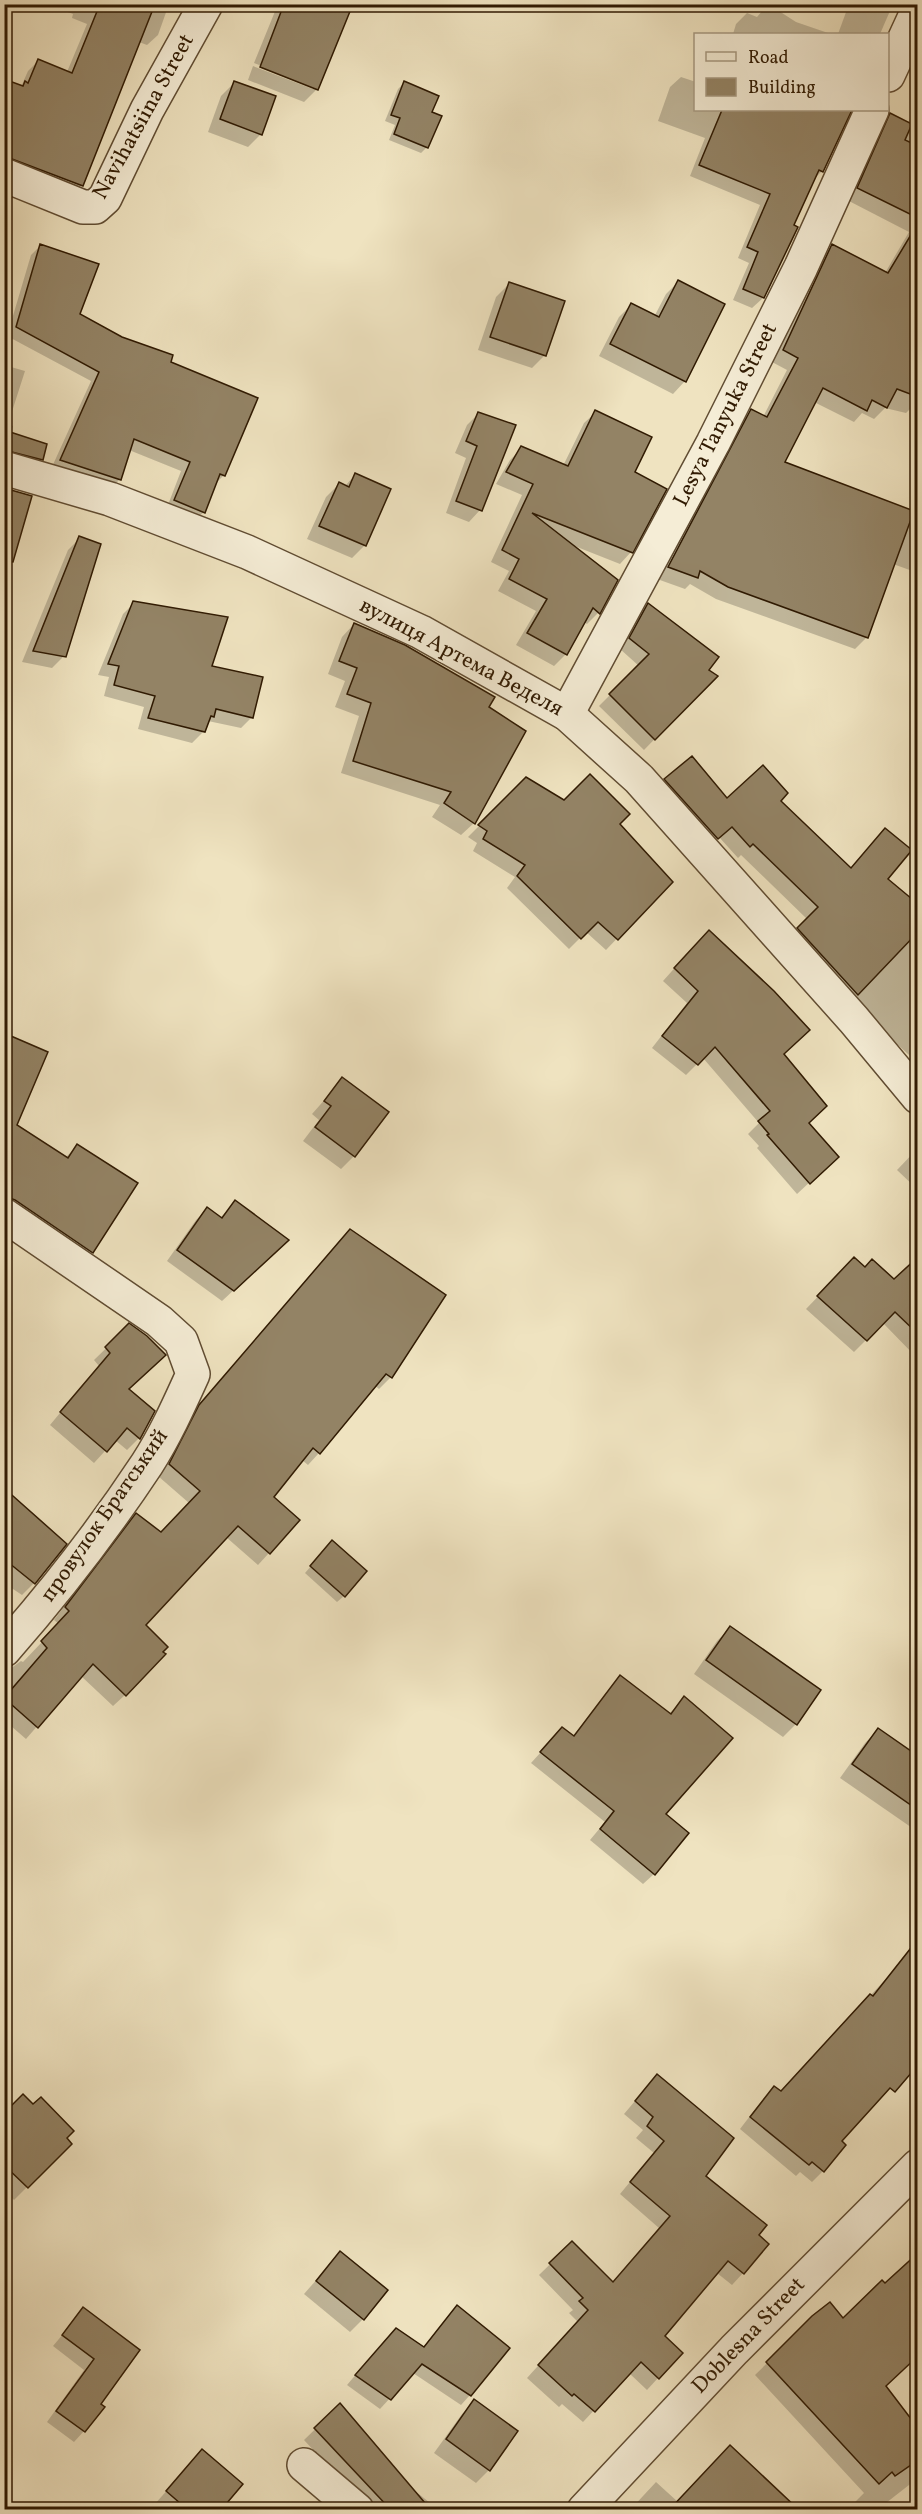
<svg xmlns="http://www.w3.org/2000/svg" width="922" height="2514" viewBox="0 0 922 2514" font-family="Vollkorn,serif">
<style>
.shadow{fill:#0003}
.building{fill:#938365;stroke:#301a02;stroke-width:1.5}
.lines{fill:none;stroke-linecap:round;stroke-linejoin:round}
.minor-casing{stroke:#604c32;stroke-width:36}
.tertiary-casing{stroke:#604c32;stroke-width:36}
.minor{stroke:#f5edd6;stroke-width:33}
.tertiary{stroke:#f5edd6;stroke-width:33}
.labels{text-anchor:middle;dominant-baseline:central;stroke-width:4.5;stroke-linejoin:round;paint-order:stroke}
.street-label{font-size:22px;fill:#301a02;stroke:#f5edd6}
</style>
<rect width="100%" height="100%" fill="#efe3c0"/>
<filter id="stains"><feTurbulence type="fractalNoise" baseFrequency=".00333" numOctaves="4"/><feColorMatrix values="0 0 0 0 .2 0 0 0 0 .09 0 0 0 0 .02 0 0 0 .5 -.17"/></filter>
<radialGradient id="worn" r=".72"><stop offset=".6" stop-color="#630" stop-opacity="0"/><stop offset="1" stop-color="#630" stop-opacity=".3"/></radialGradient>
<!-- shadow -->
<g class="shadow">
<path d="M54 4H169L158 35 147 45 139 42 81 185 70 196 4 171V87H21L28 71 39 60 67 72 87 24 72 18 73 14 54 7Z"/>
<path d="M278 4H352L317 89 304 102 248 80 253 66 313 89V86L254 63Z"/>
<path d="M768 4 796 22 831 34H733L736 24 747 13 757 17Z"/>
<path d="M849 4H893L880 34H838Z"/>
<path d="M681 77 696 82V110H851L822 171 813 180 763 298 752 308 733 300 749 263 738 258 760 205 690 176 705 138 658 121 670 87Z"/>
<path d="M234 83 261 134 248 147 208 132 221 96Z"/>
<path d="M404 83 430 113 427 147 421 153 389 140 395 125 385 121 398 89Z"/>
<path d="M918 99V401L906 413 885 408 874 419 862 413 854 422 814 402 783 463 918 514V573L893 564 867 637 855 649 716 599 690 584 685 589 657 579 739 423 751 411 763 417 787 370 772 362 820 258 832 246 885 273 909 232 847 200 878 127 890 115 908 123Z"/>
<path d="M40 246 78 315 169 362 224 475 214 485 204 512 194 521 166 510 181 471 129 450 120 479 110 489 51 469 91 381 7 336 31 255Z"/>
<path d="M678 282 685 381 673 394 599 356 619 317 631 305 654 317 666 294Z"/>
<path d="M509 284 545 355 532 368 478 350 496 297Z"/>
<path d="M4 365 25 371 8 424 13 426 11 434 41 459 31 469 4 461Z"/>
<path d="M596 412 633 473 631 552 620 564 572 545 616 580 598 613 587 624 584 622 566 654 554 666 516 645 536 611 498 591 509 571 491 562 522 495 496 484 510 460 522 448 563 466 584 423Z"/>
<path d="M479 413 514 426 480 510 469 522 446 513 466 458 455 453 467 425Z"/>
<path d="M355 475 389 490 365 545 352 558 307 539 326 497 339 484 345 486Z"/>
<path d="M80 538 64 656 52 668 22 662 68 550Z"/>
<path d="M134 603 210 667 252 717 241 728 208 721 203 732 192 743 138 729 144 707 104 696 109 677 98 675 123 614Z"/>
<path d="M648 605 707 671 715 677 644 750 599 706 639 666 620 649 638 615Z"/>
<path d="M354 624 487 708 474 823 461 835 432 817 440 805 341 773 359 716 335 707 345 681 328 674 342 637Z"/>
<path d="M527 778 564 802 618 824 671 882 606 950 586 932 569 949 507 888 515 877 473 851 477 843 468 837Z"/>
<path d="M665 780 727 800 778 801 850 869 885 830 886 879 918 906V1063L807 963 787 941 808 920 741 855 738 858 719 837 705 849 654 792Z"/>
<path d="M697 943 782 1054 825 1168 797 1194 757 1148 759 1146 748 1134 759 1123 703 1058 686 1075 652 1048 687 1003 663 981Z"/>
<path d="M4 1035 15 1126 66 1157 77 1146 136 1183 92 1252 80 1264 4 1212Z"/>
<path d="M343 1079 387 1112 354 1156 341 1169 303 1141 319 1120 312 1114Z"/>
<path d="M918 1148V1190L897 1170Z"/>
<path d="M235 1202 276 1251 222 1301 167 1261 196 1220 207 1209 220 1218Z"/>
<path d="M339 1243 444 1295 390 1378 379 1389 374 1385 319 1453 308 1465 302 1460 272 1497 269 1553 258 1565 226 1537 144 1625 125 1695 113 1706 81 1676 26 1739 4 1720V1670L10 1669 21 1661 23 1662 59 1624 54 1620 125 1527 136 1515 161 1533 189 1503 158 1476 188 1418Z"/>
<path d="M854 1259 864 1269 894 1281 918 1278V1359L883 1323 854 1352 806 1309Z"/>
<path d="M130 1325 128 1390 153 1412 139 1438 127 1450 115 1440 94 1463 50 1425 99 1366 94 1360Z"/>
<path d="M4 1490 34 1583 22 1595 4 1583Z"/>
<path d="M326 1549 344 1596 337 1602 305 1573Z"/>
<path d="M730 1628 796 1724 783 1737 694 1674 717 1641Z"/>
<path d="M620 1677 669 1714 684 1698 654 1874 643 1884 590 1840 605 1822 531 1763 562 1729 572 1737Z"/>
<path d="M878 1730 918 1758V1832L840 1778 865 1743Z"/>
<path d="M897 1967 840 2141 823 2171 812 2182 800 2172 796 2176 740 2129 763 2099 774 2088 780 2092Z"/>
<path d="M646 2088 704 2176 756 2235 743 2273 732 2285 717 2273 663 2336 681 2353 658 2378 647 2390 629 2373 583 2422 562 2404 559 2407 527 2378 578 2322 569 2313 573 2310 539 2275 572 2243 612 2283 659 2228 620 2194 654 2153 636 2138 643 2130 624 2114Z"/>
<path d="M4 2115 65 2138 70 2144 14 2200 4 2190Z"/>
<path d="M340 2253 363 2319 350 2332 304 2294Z"/>
<path d="M885 2285V2386L918 2430V2478L877 2510H861L855 2502 864 2493 755 2375 813 2318 843 2320Z"/>
<path d="M457 2307 470 2395 461 2405 413 2373 380 2409 347 2385 386 2339 423 2348Z"/>
<path d="M84 2309 138 2350 98 2404 84 2431 74 2442 47 2422 84 2370 53 2346Z"/>
<path d="M475 2401 489 2470 476 2483 434 2453 462 2414Z"/>
<path d="M340 2405 409 2486 435 2507 433 2510H369L304 2440Z"/>
<path d="M202 2451 219 2510H160L154 2505Z"/>
<path d="M656 2482 678 2502 769 2510H630Z"/>
</g>
<!-- building -->
<g class="building">
<path d="M100 4H155L83 186 4 156V79L23 86 25 81 28 83 38 59 72 73Z"/>
<path d="M284 4H353L318 90 260 67Z"/>
<path d="M234 81 276 96 262 135 220 119Z"/>
<path d="M404 81 439 96 432 112 442 116 428 148 394 134 400 118 391 115Z"/>
<path d="M722 110H852L823 172 819 170 794 225 798 227 764 298 743 289 758 252 747 247 770 194 699 165Z"/>
<path d="M890 113 912 124 905 140 918 146V218L857 188Z"/>
<path d="M918 223V397L897 389 887 408 872 400 867 411 823 388 785 462 914 511 868 638 728 587 700 571 698 578 668 567 751 409 767 417 798 358 783 350 832 244 888 273Z"/>
<path d="M40 244 99 264 80 314 122 337 173 355 171 362 258 398 225 476 220 474 205 513 174 500 190 462 134 439 121 480 60 460 99 372 16 327Z"/>
<path d="M678 280 725 304 686 382 610 344 631 303 659 317Z"/>
<path d="M509 282 565 301 546 356 490 337Z"/>
<path d="M595 410 652 437 635 472 667 489 633 553 532 513 618 580 600 614 593 608 567 655 527 633 547 599 509 579 519 559 502 550 533 484 506 472 521 446 568 466Z"/>
<path d="M478 412 516 425 482 511 456 501 477 446 466 441Z"/>
<path d="M4 430 47 444 43 460 4 450Z"/>
<path d="M355 473 391 489 366 546 319 526 339 482 349 487Z"/>
<path d="M4 488 32 496 13 562 4 561Z"/>
<path d="M79 536 101 544 66 657 33 651Z"/>
<path d="M133 601 228 617 212 666 263 677 253 718 216 709 214 717 211 716 205 732 148 718 155 696 114 685 119 666 108 664Z"/>
<path d="M648 603 719 657 709 670 718 676 655 740 609 694 649 654 629 638Z"/>
<path d="M354 623 405 645 495 697 489 707 526 731 475 824 444 803 451 792 353 761 371 703 347 694 357 668 339 661Z"/>
<path d="M692 756 727 798 763 765 788 793 781 801 851 868 885 828 912 850 888 879 918 904V932L858 995 797 928 818 907 753 844 750 847 732 827 718 839 664 779Z"/>
<path d="M590 774 630 814 620 824 673 882 618 940 598 922 581 939 517 876 525 865 483 839 487 831 478 825 526 777 564 800Z"/>
<path d="M709 930 774 991 810 1030 784 1054 827 1106 809 1123 839 1157 810 1184 767 1135 769 1134 758 1121 770 1111 715 1047 698 1065 662 1036 698 991 674 968Z"/>
<path d="M4 1033 48 1052 17 1125 68 1158 77 1144 138 1183 93 1253 15 1200 4 1196Z"/>
<path d="M342 1077 389 1112 355 1157 315 1127 331 1106 324 1101Z"/>
<path d="M235 1200 289 1240 234 1291 177 1250 207 1207 222 1218Z"/>
<path d="M350 1229 446 1295 392 1378 386 1374 320 1454 313 1448 274 1497 300 1520 270 1554 238 1526 146 1625 168 1647 163 1652 166 1654 126 1696 93 1664 38 1728 4 1698 47 1648 41 1641 69 1611 65 1607 136 1513 161 1532 200 1491 169 1464 199 1405Z"/>
<path d="M854 1257 865 1267 872 1259 894 1279 918 1257V1334L895 1312 867 1341 817 1296Z"/>
<path d="M129 1323 147 1336 166 1355 129 1389 155 1411 140 1439 127 1428 107 1452 60 1412 110 1353 105 1347Z"/>
<path d="M4 1488 67 1544 35 1584 4 1559Z"/>
<path d="M332 1540 367 1571 345 1597 310 1566Z"/>
<path d="M730 1626 821 1690 797 1725 706 1660Z"/>
<path d="M620 1675 671 1714 684 1696 733 1738 666 1814 689 1833 655 1875 600 1829 614 1811 540 1752 562 1727 574 1736Z"/>
<path d="M878 1728 918 1756V1810L852 1764Z"/>
<path d="M918 1939V2065L895 2092 890 2088 842 2141 846 2145 824 2172 812 2162 809 2165 750 2117 774 2086 781 2091 870 1994 873 1996Z"/>
<path d="M657 2074 734 2138 706 2176 767 2225 759 2235 769 2244 744 2274 728 2261 665 2336 683 2353 659 2379 641 2362 595 2412 574 2394 572 2396 538 2365 588 2310 579 2301 583 2298 549 2263 572 2241 613 2282 670 2216 630 2182 664 2141 647 2126 653 2117 635 2101Z"/>
<path d="M23 2094 33 2104 41 2097 74 2131 67 2138 72 2144 28 2188 4 2165V2113Z"/>
<path d="M340 2251 388 2290 364 2320 316 2281Z"/>
<path d="M918 2253V2356L886 2386 918 2428V2460L895 2476 892 2472 879 2484 766 2362 812 2316 830 2302 843 2318 882 2280 885 2283Z"/>
<path d="M457 2305 510 2348 471 2396 422 2364 391 2400 355 2375 396 2328 424 2347Z"/>
<path d="M83 2307 140 2350 101 2404 105 2407 85 2432 56 2411 94 2359 62 2335Z"/>
<path d="M474 2399 518 2431 490 2471 446 2439Z"/>
<path d="M340 2403 431 2510H391L314 2428Z"/>
<path d="M730 2445 799 2510H669Z"/>
<path d="M202 2449 243 2484 221 2510H188L166 2491Z"/>
</g>
<g class="lines">
<defs>
<g id="minor">
<path d="M888 75 918 10"/>
<path d="M4 175 83 207H95L105 198 147 110 206 4"/>
<path d="M4 468 110 499 247 552 421 632 567 714 639 779 854 1020 918 1097"/>
<path d="M567 714 713 443 801 267 872 110"/>
<path d="M4 1215 159 1321 181 1341 193 1374C179 1405 165 1436 147 1464 104 1529 56 1591 4 1650"/>
<path d="M304 2465 357 2510"/>
</g>
<path id="tertiary" d="M584 2510 734 2350 918 2166"/>
</defs>
<!-- minor casing -->
<use href="#minor" class="minor-casing"/>
<!-- tertiary casing -->
<use href="#tertiary" class="tertiary-casing"/>
<!-- minor -->
<use href="#minor" class="minor"/>
<!-- tertiary -->
<use href="#tertiary" class="tertiary"/>
</g>
<g class="labels">
<!-- street labels -->
<g class="street-label">
<text transform="translate(144 117) rotate(-61)">Navihatsiina Street</text>
<text transform="translate(726 415) rotate(-63)">Lesya Tanyuka Street</text>
<text transform="translate(461 658) rotate(28)">вулиця Артема Веделя</text>
<text transform="translate(105 1516) rotate(-55)">провулок Братський</text>
<text transform="translate(749 2336) rotate(-46)">Doblesna Street</text>
</g>
</g>
<!-- margin -->
<rect width="922" height="2514" fill="none" stroke="#efe3c0" stroke-width="24"/>
<rect x="6" y="6" width="910" height="2502" fill="none" stroke="#301a02" stroke-width="3"/>
<rect x="12" y="12" width="898" height="2490" fill="none" stroke="#301a02" stroke-width="1.5"/>
<!-- legend -->
<rect x="694" y="33" width="195" height="78" fill="#f5edd6" stroke="#a69981" stroke-width="1.5"/>
<rect x="706" y="52" width="30" height="9" fill="#f5edd6" stroke="#a69981" stroke-width="1.5"/>
<text x="748" y="63" font-size="18" fill="#301a02">Road</text>
<rect x="706" y="78" width="30" height="18" fill="#938365" stroke="#a69981" stroke-width="1.5"/>
<text x="748" y="93" font-size="18" fill="#301a02">Building</text>
<rect width="100%" height="100%" filter="url(#stains)"/>
<rect width="100%" height="100%" fill="url(#worn)"/>
</svg>
